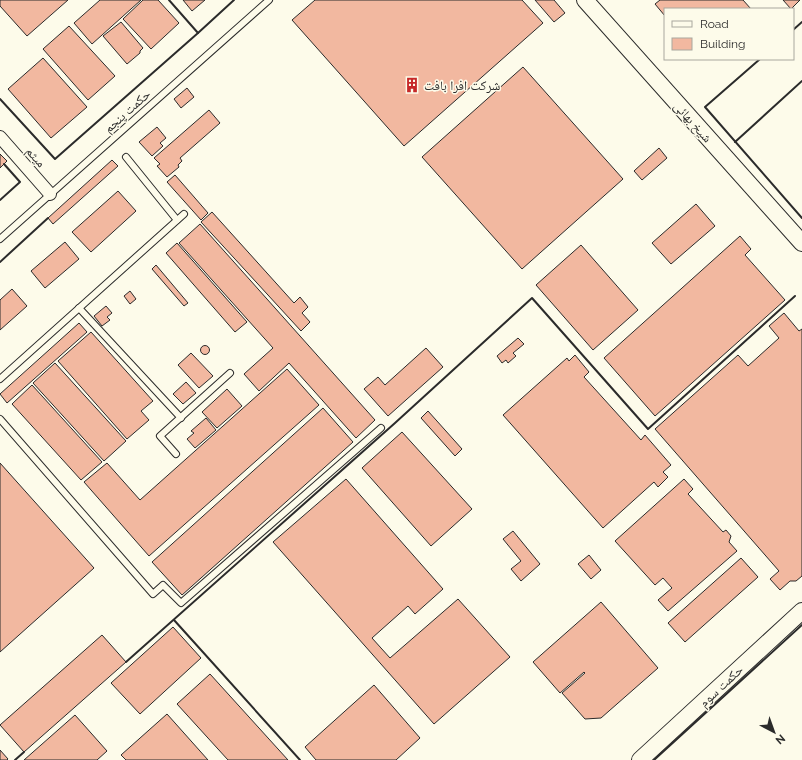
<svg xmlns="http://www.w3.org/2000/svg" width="802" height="760" viewBox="0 0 802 760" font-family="Raleway,'Noto Naskh Arabic',sans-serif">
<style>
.building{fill:#f2b8a0;stroke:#2b2b2b}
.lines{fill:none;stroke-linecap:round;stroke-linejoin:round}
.lane-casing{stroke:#2b2b2b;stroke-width:8}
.street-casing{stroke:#2b2b2b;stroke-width:14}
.secondary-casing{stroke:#2b2b2b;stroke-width:18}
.lane{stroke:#fdfbea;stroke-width:6}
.street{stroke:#fdfbea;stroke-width:12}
.secondary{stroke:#fdfbea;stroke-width:16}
.wall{stroke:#2b2b2b;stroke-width:2}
.labels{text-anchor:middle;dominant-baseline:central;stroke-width:3;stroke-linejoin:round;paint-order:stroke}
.poi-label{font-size:13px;fill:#2b2b2b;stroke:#fdfbea;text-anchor:start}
.street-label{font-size:13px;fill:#2b2b2b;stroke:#fdfbea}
</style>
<rect width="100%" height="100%" fill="#fdfbea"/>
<!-- building -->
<g class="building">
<path d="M0 0H68L27 36 0 6Z"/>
<path d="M100 0H141L92 44 74 23Z"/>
<path d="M143 0H158L179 23 151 49 123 19Z"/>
<path d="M183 0H205L192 11Z"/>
<path d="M315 0H522L543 23 404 146 292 20Z"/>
<path d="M535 0H554L565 13 554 22Z"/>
<path d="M660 0H743L751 9H665V16L655 4Z"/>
<path d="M783 0H800L791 9Z"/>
<path d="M121 22 143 48 140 51V53L127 64 103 36Z"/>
<path d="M69 26 115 76 88 100 43 49Z"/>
<path d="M43 58 87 107 51 138 8 89Z"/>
<path d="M523 67 623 179 522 269 422 157Z"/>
<path d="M187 88 194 97 181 108 174 99Z"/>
<path d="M209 110 220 123 180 158 182 161 178 165 179 167 167 177 157 166 160 164 154 158Z"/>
<path d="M157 127 166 138 160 143 163 146 152 156 139 142Z"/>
<path d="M659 148 667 158 642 180 634 171Z"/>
<path d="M0 154 7 161 0 168Z"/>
<path d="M112 160 118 166 53 224 48 218Z"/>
<path d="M175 175 208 213 201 220 167 182Z"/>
<path d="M118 191 136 211 91 252 72 232Z"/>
<path d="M696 204 715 226 671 264 652 243Z"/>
<path d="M212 212 294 303 300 297 308 307 302 313 310 322 301 331 201 222Z"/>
<path d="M200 224 375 420 356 438 289 363 259 391 244 374 273 348 179 243Z"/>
<path d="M740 236 751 249 745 255 785 300 655 416 604 358Z"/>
<path d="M65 242 79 259 45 288 31 271Z"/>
<path d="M177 243 247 322 235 332 166 253Z"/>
<path d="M581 245 638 310 593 350 536 285Z"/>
<path d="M156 265 188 303 184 306 152 269Z"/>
<path d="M12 289 27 306 0 330V300Z"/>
<path d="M130 291 136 299 130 304 124 296Z"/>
<path d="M106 306 112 313 107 317 110 320 102 326 94 316Z"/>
<path d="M784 313 799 331 802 329V576L796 581H790L780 590 770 579 779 571 655 429 738 355 748 366 779 338 769 326Z"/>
<path d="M79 323 87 332 7 403 0 394Z"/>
<path d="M91 332 153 401 141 411 149 420 127 439 58 361Z"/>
<path d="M518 338 524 344 513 353 516 356 508 363 506 360 502 363 497 356Z"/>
<circle cx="205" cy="350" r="4.5"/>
<path d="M426 348 443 367 388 416 364 389 378 377 385 385Z"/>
<path d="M191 353 213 376 199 388 178 365Z"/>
<path d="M575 355 589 372 584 377 641 440 645 435 671 465 663 472 668 477 658 487 654 482 603 528 503 415 567 358 569 361Z"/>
<path d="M55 363 126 441 104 461 33 383Z"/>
<path d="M287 369 319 405 149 556 84 482 107 463 140 500Z"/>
<path d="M186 382 196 393 183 404 173 394Z"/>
<path d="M32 385 102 462 81 480 12 404Z"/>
<path d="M227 389 242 406 217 428 202 412Z"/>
<path d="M323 408 353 442 182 595 152 562Z"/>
<path d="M428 411 462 449 455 456 421 418Z"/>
<path d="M206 418 216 430 195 448 187 439 194 433 191 431Z"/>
<path d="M402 432 472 509 431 546 362 468Z"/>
<path d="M0 463 94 568 0 652Z"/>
<path d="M346 479 443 589 415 614 408 606 372 638 390 658 458 599 510 657 434 724 273 542Z"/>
<path d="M684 479 693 489 688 494 723 532 726 530 731 536 729 542 737 551 668 611 658 600 672 588 663 578 655 585 615 541Z"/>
<path d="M513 531 540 564 521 581 511 569 521 561 503 539Z"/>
<path d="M589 555 601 570 591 579 578 564Z"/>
<path d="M741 558 758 577 685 642 668 623Z"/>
<path d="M601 602 658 668 601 718 585 719 562 693 585 673 584 672 560 693 533 662Z"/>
<path d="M173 627 201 658 140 714 111 683Z"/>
<path d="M102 635 126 662 24 752 0 725Z"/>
<path d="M210 674 288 760H228L177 704Z"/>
<path d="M374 685 420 738 396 760H316L305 747Z"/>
<path d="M167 714 208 760H126L121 755Z"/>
<path d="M75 715 107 751 97 760H24Z"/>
<path d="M0 750 8 759 7 760H0Z"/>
</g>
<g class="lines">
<defs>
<g id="lane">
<path d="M126 157 177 220"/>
<path d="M0 239 269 0"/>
<path d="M79 308 181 418"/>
<path d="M0 379 184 214"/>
<path d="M0 419 153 594 163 585 181 603 381 428"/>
<path d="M176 454 160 436 230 373"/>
</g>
<path id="street" d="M0 137 50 194"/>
<g id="secondary">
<path d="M585 0 802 243"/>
<path d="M640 760 802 611"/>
</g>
</defs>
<!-- lane casing -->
<use href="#lane" class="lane-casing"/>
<!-- street casing -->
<use href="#street" class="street-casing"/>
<!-- secondary casing -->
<use href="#secondary" class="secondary-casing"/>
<!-- lane -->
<use href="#lane" class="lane"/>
<!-- street -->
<use href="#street" class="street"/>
<!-- secondary -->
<use href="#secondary" class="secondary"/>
<!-- wall -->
<g class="wall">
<path d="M793 30 802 22"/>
<path d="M198 33 234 0"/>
<path d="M760 59 705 107 802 218"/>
<path d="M0 99 55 159 198 33 169 0"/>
<path d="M735 142 802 81"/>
<path d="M0 200 20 182 4 164"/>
<path d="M0 262 48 218"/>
<path d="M174 620 300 760"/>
<path d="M126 662 395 423 532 298 648 429 795 296"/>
<path d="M15 760 24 752"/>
<path d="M654 760 802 625"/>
</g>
</g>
<!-- icons -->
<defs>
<symbol id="building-bare" viewBox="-9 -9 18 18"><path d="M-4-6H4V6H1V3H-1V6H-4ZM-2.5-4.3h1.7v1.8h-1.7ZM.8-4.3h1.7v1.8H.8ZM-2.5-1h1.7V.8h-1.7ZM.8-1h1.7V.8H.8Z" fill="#c62828" stroke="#fdfbea" stroke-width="2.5" paint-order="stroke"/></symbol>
</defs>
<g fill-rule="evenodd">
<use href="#building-bare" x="401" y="74" width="22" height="22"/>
</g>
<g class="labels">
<!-- poi labels -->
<g class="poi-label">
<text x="424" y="85">شرکت افرا بافت</text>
</g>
<!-- street labels -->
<g class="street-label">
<text transform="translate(127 111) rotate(-42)">حکمت پنجم</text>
<text transform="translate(693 122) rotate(48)">شیخ بهائی</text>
<text transform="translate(36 157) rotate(49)">میثم</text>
<text transform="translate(721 686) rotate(-43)">حکمت سوم</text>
</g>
</g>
<!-- legend -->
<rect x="664" y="8" width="130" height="52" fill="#fdfbea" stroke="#a9a89e"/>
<rect x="672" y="21" width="20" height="6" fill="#fdfbea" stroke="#a9a89e"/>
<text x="700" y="28" font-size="12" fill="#2b2b2b">Road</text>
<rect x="672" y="38" width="20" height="12" fill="#f2b8a0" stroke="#a9a89e"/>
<text x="700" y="48" font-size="12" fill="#2b2b2b">Building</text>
<!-- north arrow -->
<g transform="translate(774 732) rotate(139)" stroke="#fdfbea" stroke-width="3" paint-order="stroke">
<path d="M0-3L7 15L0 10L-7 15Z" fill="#2b2b2b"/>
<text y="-6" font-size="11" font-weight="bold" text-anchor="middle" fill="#2b2b2b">N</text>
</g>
</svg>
